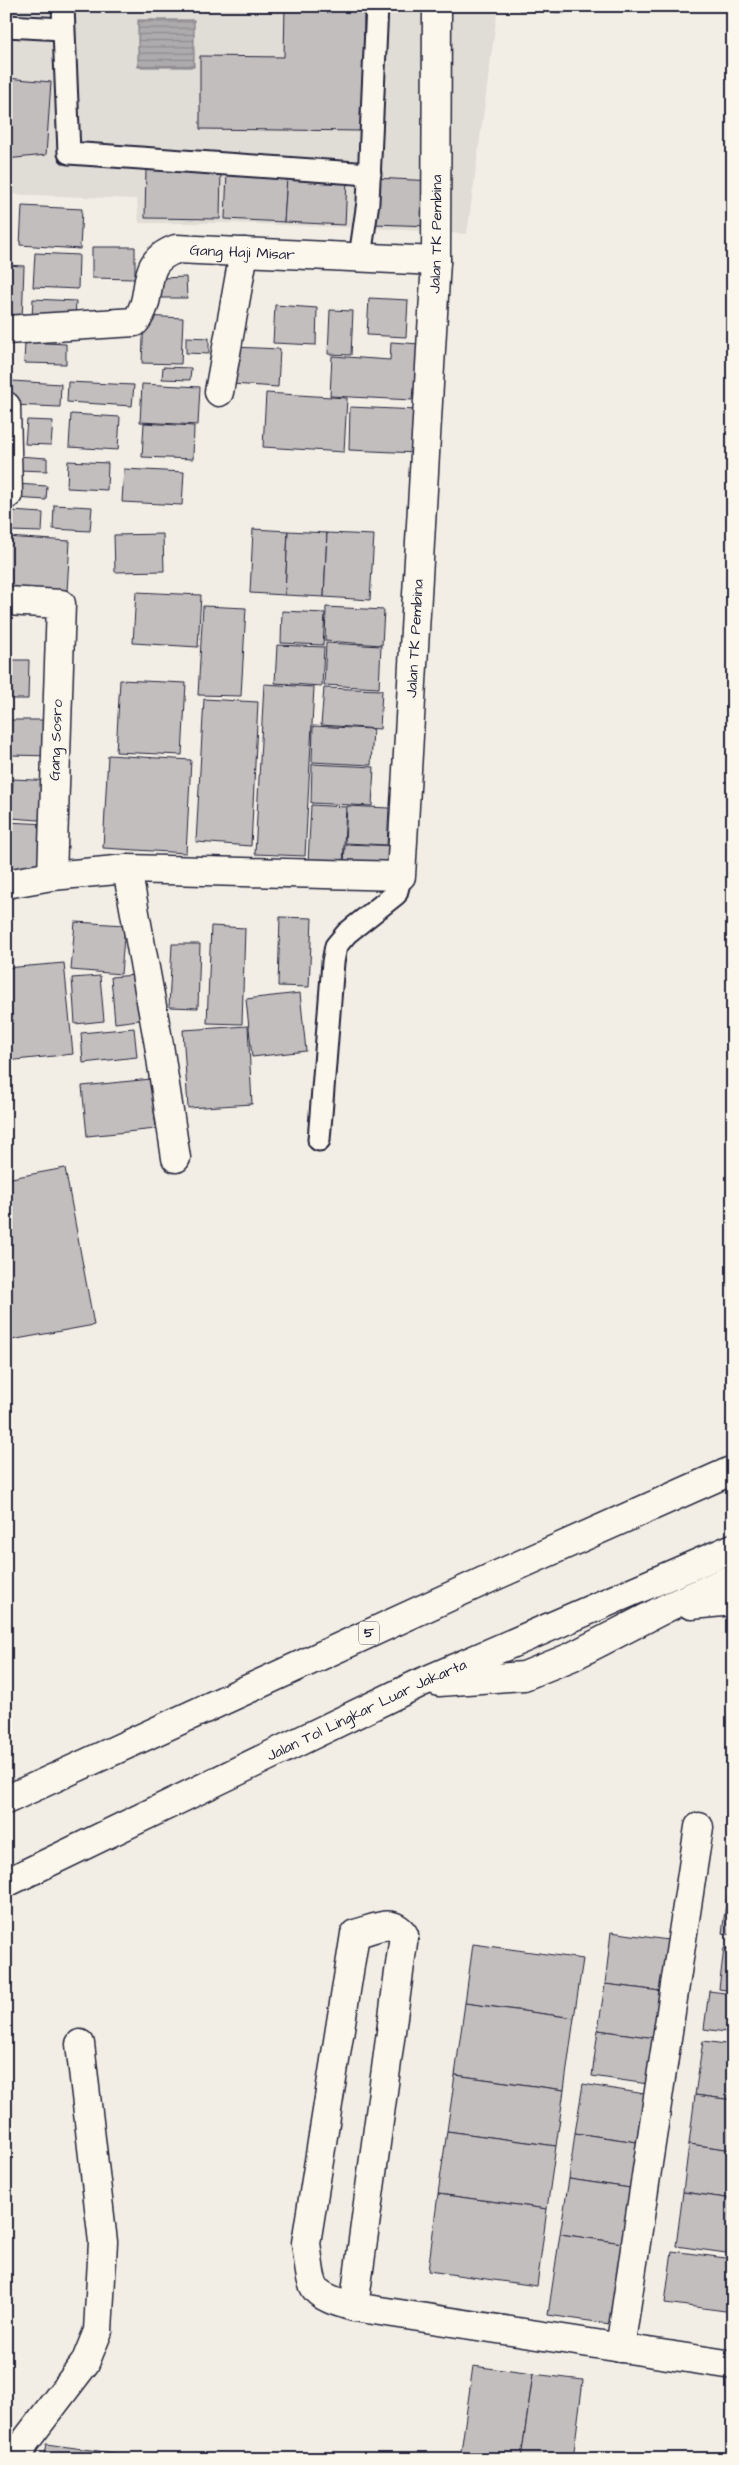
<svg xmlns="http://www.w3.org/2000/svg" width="739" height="2465" viewBox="0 0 739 2465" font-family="'Architects Daughter',sans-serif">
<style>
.built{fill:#e0dcd6}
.water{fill:url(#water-rules);stroke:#76747f}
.building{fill:#c2bebe;stroke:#22223b}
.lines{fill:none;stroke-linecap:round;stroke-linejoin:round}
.service-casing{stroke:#22223b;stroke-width:25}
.minor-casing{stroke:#22223b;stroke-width:31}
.motorway-casing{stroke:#22223b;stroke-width:31}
.service{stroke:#fbf7ec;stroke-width:21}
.minor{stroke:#fbf7ec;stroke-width:28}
.motorway{stroke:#fbf7ec;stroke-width:28}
.labels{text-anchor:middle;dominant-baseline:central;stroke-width:4.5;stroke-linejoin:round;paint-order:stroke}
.shield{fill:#fbf7ec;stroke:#636270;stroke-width:1}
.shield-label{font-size:14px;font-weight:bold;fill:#22223b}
.street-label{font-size:15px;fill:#22223b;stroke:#fbf7ec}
</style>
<defs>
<pattern id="water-rules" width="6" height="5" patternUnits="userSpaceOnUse" patternTransform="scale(1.25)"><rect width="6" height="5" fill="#aeabad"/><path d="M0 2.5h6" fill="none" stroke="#8d8b8e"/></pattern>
</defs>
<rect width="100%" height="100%" fill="#f2eee5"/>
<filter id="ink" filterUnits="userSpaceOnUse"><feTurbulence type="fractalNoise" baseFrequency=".02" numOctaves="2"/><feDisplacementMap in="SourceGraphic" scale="10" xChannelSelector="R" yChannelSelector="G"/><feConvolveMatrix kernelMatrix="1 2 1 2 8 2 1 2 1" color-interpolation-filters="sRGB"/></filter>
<g filter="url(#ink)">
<!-- built -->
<path class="built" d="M6 6H498L467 234 389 229 227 223H139L137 199 6 194Z"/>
<!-- water -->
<rect class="water" x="138" y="20" width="56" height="47"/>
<!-- building -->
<g class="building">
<path d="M285 6H364L363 131 200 129V56L284 57Z"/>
<path d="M519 6H566L565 13 519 10Z"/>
<path d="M6 78 51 82 46 155 6 159Z"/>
<path d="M146 169H221L220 219 145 218Z"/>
<path d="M227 173 287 177 284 222 225 219Z"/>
<path d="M287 177 347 180 345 225 284 222Z"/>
<path d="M375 178 433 181 431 226 373 224Z"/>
<path d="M22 206 82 209 80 249 20 245Z"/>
<path d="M92 247H135V279L92 278Z"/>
<path d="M35 253 79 255 78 289 33 287Z"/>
<path d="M6 265 24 266 22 321H6Z"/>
<path d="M186 277 187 298H160V278Z"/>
<path d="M369 298 408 300 406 337 367 335Z"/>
<path d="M33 299 76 301 75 320 32 318Z"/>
<path d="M275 305 317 308 316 345 273 343Z"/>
<path d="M330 310 353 311 351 355 328 354Z"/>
<path d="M144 316 183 318 181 364 142 363Z"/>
<path d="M186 337 209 338V354L186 353Z"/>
<path d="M25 342 66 344V364L24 363Z"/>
<path d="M391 342 420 344 417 388 413 387 412 400 330 396 332 356 390 360Z"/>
<path d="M233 347 280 349 278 387 231 384Z"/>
<path d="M163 367 191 368 190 380 162 379Z"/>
<path d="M12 381 61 384 60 407 11 405Z"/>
<path d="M68 382 134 385 132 406 67 402Z"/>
<path d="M142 384 200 387 198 425 140 422Z"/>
<path d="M266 393 347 398 344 452 263 447Z"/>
<path d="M350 407 418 410 417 453 349 450Z"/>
<path d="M71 414 120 417 118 450 69 447Z"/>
<path d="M27 420 53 421 51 445 25 444Z"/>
<path d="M144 423 194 426 193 459 142 457Z"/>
<path d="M17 456 47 458V471L16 470Z"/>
<path d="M68 461 108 463 107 490 67 488Z"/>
<path d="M124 469 184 472 182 505 122 502Z"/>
<path d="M16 484 47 486 46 500 15 498Z"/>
<path d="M54 505 92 507 90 531 53 529Z"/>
<path d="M11 511 43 513 42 532 10 531Z"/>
<path d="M253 529 288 531 285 595 250 593Z"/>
<path d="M288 531 327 533 324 597 285 595Z"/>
<path d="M327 533 374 535 370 600 324 597Z"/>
<path d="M163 534 164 571 115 572 114 535Z"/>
<path d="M6 537 70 541 67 592 6 589Z"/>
<path d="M136 592 201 595 198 647 133 643Z"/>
<path d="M203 606 246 608 241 696 198 695Z"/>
<path d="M326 607 384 610 382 645 325 641Z"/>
<path d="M282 611 325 613 323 645 281 643Z"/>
<path d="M326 643 381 646 379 688 324 685Z"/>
<path d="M277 645 324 647 322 686 275 683Z"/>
<path d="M6 660H29L28 699H6Z"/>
<path d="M120 680 186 683 182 755 116 752Z"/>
<path d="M264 684 314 687 305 856 255 854Z"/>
<path d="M324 688 382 690 380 729 321 725Z"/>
<path d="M204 699 258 702 251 846 196 842Z"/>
<path d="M10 720H54L53 756 10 755Z"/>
<path d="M313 726 373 729 371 765 312 762Z"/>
<path d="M108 755 191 760 186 853 103 848Z"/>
<path d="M312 764 374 767 372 806 311 803Z"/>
<path d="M13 779 54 781 52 821 11 818Z"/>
<path d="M311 805 346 807 343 864 308 862Z"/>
<path d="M347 806 389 808 387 845 345 843Z"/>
<path d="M6 822 49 824 47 872 6 870Z"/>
<path d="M345 844 399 846 398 869 344 867Z"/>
<path d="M280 917 312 918 309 987 278 986Z"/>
<path d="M75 922 125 925 121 974 71 970Z"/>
<path d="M211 926 245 928 242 1024 207 1023Z"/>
<path d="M172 944H200L198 1008 169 1007Z"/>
<path d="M64 963 73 1054 6 1061V968Z"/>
<path d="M135 975 139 1020 115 1023 111 977Z"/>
<path d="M100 976 104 1021 75 1024 72 978Z"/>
<path d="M300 993 306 1051 252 1057 246 999Z"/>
<path d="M248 1026 252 1104 188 1108 183 1030Z"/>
<path d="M134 1028 137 1057 83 1063 81 1033Z"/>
<path d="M151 1079 156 1129 87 1136 82 1086Z"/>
<path d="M65 1168 94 1325 6 1341V1179Z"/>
<path d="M733 1848V1890H727Z"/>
<path d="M727 1896H733V1935L722 1933Z"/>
<path d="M611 1932 675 1941 668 1992 605 1984Z"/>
<path d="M473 1944 583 1959 574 2018 465 2003Z"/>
<path d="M724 1948 733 1950V1991L719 1989Z"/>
<path d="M605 1984 668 1992 662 2039 598 2030Z"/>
<path d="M709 1991 733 1994V2033L704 2029Z"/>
<path d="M465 2003 574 2018 564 2090 455 2075Z"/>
<path d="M598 2030 662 2039 655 2085 592 2076Z"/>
<path d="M703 2041 733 2045V2100L695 2095Z"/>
<path d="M455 2075 564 2090 556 2146 447 2131Z"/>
<path d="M583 2084 651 2095 644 2143 575 2133Z"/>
<path d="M695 2095 733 2100V2150L689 2144Z"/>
<path d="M447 2131 556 2146 547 2209 438 2194Z"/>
<path d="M575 2133 644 2143 637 2189 569 2179Z"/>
<path d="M689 2144 733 2150V2199L683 2192Z"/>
<path d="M569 2179 637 2189 629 2244 560 2234Z"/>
<path d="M683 2192 733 2199V2254L676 2246Z"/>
<path d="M438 2194 547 2209 537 2286 428 2271Z"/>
<path d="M560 2234 629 2244 617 2325 548 2315Z"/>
<path d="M672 2251 733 2259V2312L665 2303Z"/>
<path d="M473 2366 533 2374 521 2459H460Z"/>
<path d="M533 2374 583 2380 573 2459H521Z"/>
<path d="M46 2444 135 2456V2459H43Z"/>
</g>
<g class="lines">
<defs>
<g id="service">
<path d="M63 6 69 153 370 174"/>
<path d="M6 26 63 29"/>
<path d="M360 257 368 202 377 6"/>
<path d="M319 1140 333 962 336 946 347 933 396 894 401 876"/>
</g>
<g id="minor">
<path id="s1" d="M6 330 135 322C158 294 135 264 176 249L436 261"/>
<path d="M219 392 244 252"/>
<path d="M6 406 8 494"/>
<path d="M6 601 61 604 52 876"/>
<path d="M127 869 159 1045 176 1158"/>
<path id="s2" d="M6 884 52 876 127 869 401 876 436 261 437 6"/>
<path d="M354 2307 404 1935C392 1917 374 1929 355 1934L306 2243C313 2290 306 2293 354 2307L733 2365"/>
<path d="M620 2348 699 1827"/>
<path d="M19 2459 24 2443 85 2363 98 2331 103 2242 80 2044"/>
</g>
<g id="motorway">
<path d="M691 1605 733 1601"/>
<path d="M439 1682 524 1676 571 1657 668 1607 733 1578"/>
<path d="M6 1800 486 1580 733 1470"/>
<path id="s3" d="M6 1883 420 1683 733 1548"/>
</g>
</defs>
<!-- service casing -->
<use href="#service" class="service-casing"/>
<!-- minor casing -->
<use href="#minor" class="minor-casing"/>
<!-- motorway casing -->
<use href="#motorway" class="motorway-casing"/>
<!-- service -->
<use href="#service" class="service"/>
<!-- minor -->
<use href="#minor" class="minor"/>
<!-- motorway -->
<use href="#motorway" class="motorway"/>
</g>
</g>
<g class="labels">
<!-- shield labels -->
<rect class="shield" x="359" y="1621.5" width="20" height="23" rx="4"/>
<g class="shield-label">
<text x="369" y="1633">5</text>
</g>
<!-- street labels -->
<g class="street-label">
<text stroke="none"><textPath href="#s2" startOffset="1039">Jalan TK Pembina</textPath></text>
<text stroke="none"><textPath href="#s1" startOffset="284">Gang Haji Misar</textPath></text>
<text stroke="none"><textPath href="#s2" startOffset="634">Jalan TK Pembina</textPath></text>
<text transform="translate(56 740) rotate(-88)">Gang Sosro</text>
<text stroke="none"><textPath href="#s3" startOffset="400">Jalan Tol Lingkar Luar Jakarta</textPath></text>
</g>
</g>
<!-- margin -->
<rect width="739" height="2465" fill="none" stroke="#fbf7ec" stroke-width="25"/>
<rect x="12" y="12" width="714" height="2440" fill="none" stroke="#22223b" stroke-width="2" filter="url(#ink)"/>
</svg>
